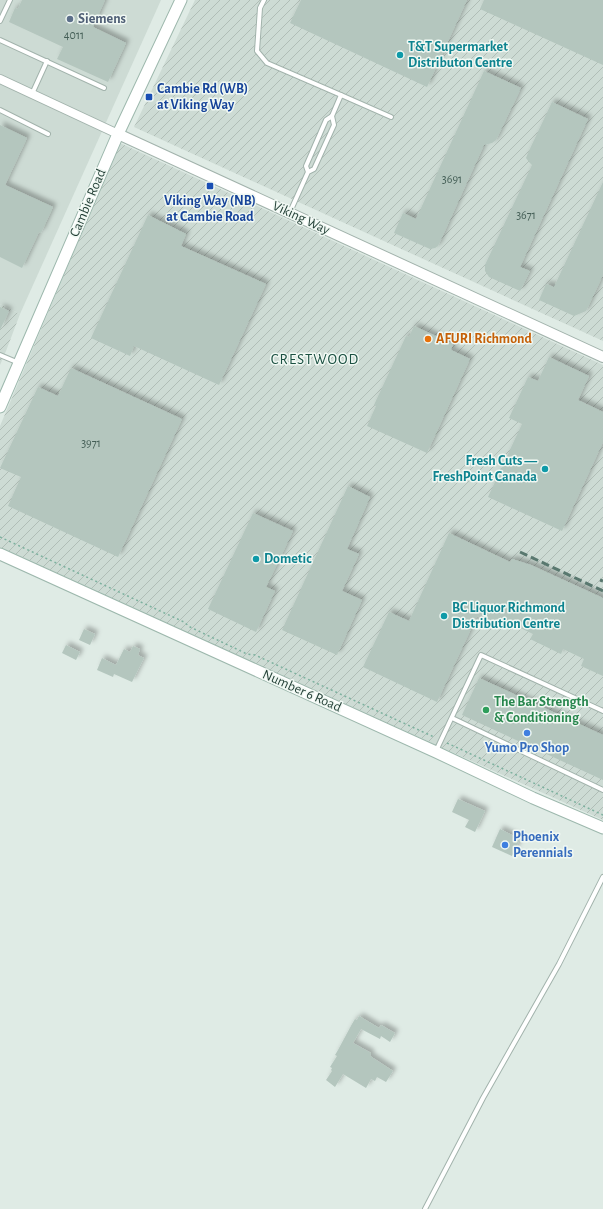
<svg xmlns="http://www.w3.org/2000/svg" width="603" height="1209" viewBox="0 0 603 1209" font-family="'Alegreya Sans',sans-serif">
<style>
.built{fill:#cddbd4}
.industrial{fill:url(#industrial-furrows)}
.building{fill:#b4c6be;filter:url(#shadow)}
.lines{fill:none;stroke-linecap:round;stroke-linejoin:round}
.service-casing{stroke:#a2b3ac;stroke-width:6}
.minor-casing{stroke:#a2b3ac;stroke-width:10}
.tertiary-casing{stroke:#a2b3ac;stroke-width:12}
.secondary-casing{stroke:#9db8ad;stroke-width:13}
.path{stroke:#7db19f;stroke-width:1.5;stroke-dasharray:2 3;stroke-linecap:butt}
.service{stroke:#fff;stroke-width:4}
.minor{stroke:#fff;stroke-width:8}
.tertiary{stroke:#fff;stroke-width:10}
.secondary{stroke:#fff;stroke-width:11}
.rail{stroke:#59786f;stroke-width:3;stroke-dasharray:8 4;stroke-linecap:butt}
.service-dot{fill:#5c6f8a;stroke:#f0f8f3;stroke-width:1.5}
.culture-dot{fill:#0f9aa8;stroke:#f0f8f3;stroke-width:1.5}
.transit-dot{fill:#1a4fb4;stroke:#f0f8f3;stroke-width:1.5}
.food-dot{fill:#e8710a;stroke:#f0f8f3;stroke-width:1.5}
.leisure-dot{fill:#2e9e5b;stroke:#f0f8f3;stroke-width:1.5}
.shop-dot{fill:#3f7fe0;stroke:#f0f8f3;stroke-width:1.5}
.labels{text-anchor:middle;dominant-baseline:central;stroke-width:3;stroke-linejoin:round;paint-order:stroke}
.number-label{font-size:12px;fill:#445e56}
.service-label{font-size:14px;font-weight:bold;fill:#4e5e75;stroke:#f0f8f3;text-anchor:start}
.culture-label{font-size:14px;font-weight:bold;fill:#0d838f;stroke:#f0f8f3;text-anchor:start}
.transit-label{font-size:14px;font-weight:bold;fill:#164399;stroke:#f0f8f3;text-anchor:start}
.street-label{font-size:14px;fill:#1f3c33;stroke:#f0f8f3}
.food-label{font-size:14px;font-weight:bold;fill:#c56008;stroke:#f0f8f3;text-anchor:start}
.leisure-label{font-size:14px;font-weight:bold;fill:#27864d;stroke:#f0f8f3;text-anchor:start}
.shop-label{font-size:14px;font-weight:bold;fill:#366cbe;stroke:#f0f8f3}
.neighbourhood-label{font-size:15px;letter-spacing:1px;fill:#1a5041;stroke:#f0f8f3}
</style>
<defs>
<pattern id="industrial-furrows" width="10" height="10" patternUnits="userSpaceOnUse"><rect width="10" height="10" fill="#cddbd4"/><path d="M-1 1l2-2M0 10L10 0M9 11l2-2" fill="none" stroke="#b0bdb6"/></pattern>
<filter id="shadow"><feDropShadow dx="3.5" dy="-3.5" stdDeviation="2" flood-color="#0004"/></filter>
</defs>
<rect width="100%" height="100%" fill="#dfebe5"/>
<!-- built -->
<path class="built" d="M0 0H161L20 314 0 304Z"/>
<!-- industrial -->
<g class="industrial">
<path d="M195 0H603V341L134 127Z"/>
<path d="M120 143 603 365V820L0 549V426Z"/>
<path d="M0 304 20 314 6 351 0 365Z"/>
</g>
<!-- building -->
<g class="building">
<path d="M22 0H105L93 27 126 43 108 82 57 59 63 47 9 22 15 8 18 9Z"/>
<path d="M301 0H467L427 87 290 23Z"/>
<path d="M484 0H603V65L480 9Z"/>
<path d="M484 71 521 88 496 140 492 143 484 145 438 246 435 248 430 249 394 233 403 213 416 219Z"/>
<path d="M552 102 588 119 520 267 530 271 520 291 489 277 485 271V265L532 165 529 162 526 158 528 153Z"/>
<path d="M0 125 27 138 5 185 53 207 41 233 39 232 22 268 0 257Z"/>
<path d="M603 182V275L586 311 574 316 539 300 546 284 554 287Z"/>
<path d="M148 215 186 234 181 246 266 284 219 385 134 346 130 356 91 338Z"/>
<path d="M0 307 9 311 0 330Z"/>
<path d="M414 326 453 344 451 350 470 359 427 453 367 426 376 406 374 405 406 336 409 337Z"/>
<path d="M549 357 589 376 578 400 603 412V442L562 531 488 497 522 424 509 418 528 377 538 381Z"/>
<path d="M71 368 182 419 118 557 8 506 21 477 0 468 38 387 58 396Z"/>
<path d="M348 486 370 497 347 549 359 554 342 591 362 600 337 655 282 630Z"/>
<path d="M253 513 293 531 266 587 275 591 256 632 208 609Z"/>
<path d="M449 533 510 562 512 559 531 565 603 598V676L581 666 584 659 563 649 561 654 530 639 533 634 506 621 503 628 477 616 437 702 363 667 389 612 409 621Z"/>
<path d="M84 629 95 634 90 645 79 640Z"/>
<path d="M66 645 80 652 76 660 62 653Z"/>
<path d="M133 646 140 649 138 655 144 658 132 682 114 674 113 677 97 670 102 658 116 665 124 649 130 652Z"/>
<path d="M479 678 603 735V780L462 715Z"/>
<path d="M458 799 485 811 475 832 465 827 469 820 452 812Z"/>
<path d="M500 829 520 839 512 856 492 847Z"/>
<path d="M359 1016 379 1028 381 1025 395 1033 390 1042 381 1036 380 1039 361 1029 353 1043 371 1053 370 1056 393 1071 386 1082 377 1077 375 1081 371 1079 366 1088 343 1074 335 1087 326 1080 332 1071 331 1070 332 1068 330 1067 337 1056 335 1055 338 1050 352 1024 355 1019 357 1020Z"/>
</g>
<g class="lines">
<defs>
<g id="service">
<path d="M264 0 260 8 257 51 267 63 341 95"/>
<path d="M0 21 10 0"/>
<path d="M0 40 104 88"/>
<path d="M32 94 47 61"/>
<path d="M0 110 48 134"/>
<path d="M332 116 341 95 391 117"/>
<path d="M290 212 308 172 314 169 334 125 332 116 326 120 306 166 308 172"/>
<path d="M0 355 19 363"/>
<path d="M452 718 603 790"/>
<path d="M436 751 481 655 603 711"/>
<path d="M425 1209 483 1098 559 964 603 877"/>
</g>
<path id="minor" d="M0 79 118 134"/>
<path id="tertiary" d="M118 134 603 357"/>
<g id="secondary">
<path d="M0 407 118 134 181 0"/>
<path d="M0 554 436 752 533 798 603 828"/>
</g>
</defs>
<!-- service casing -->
<use href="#service" class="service-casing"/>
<!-- minor casing -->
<use href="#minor" class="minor-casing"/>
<!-- tertiary casing -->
<use href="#tertiary" class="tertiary-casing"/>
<!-- secondary casing -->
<use href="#secondary" class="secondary-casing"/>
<!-- path -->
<g class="path">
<path d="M0 537 184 622 190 627 247 654 255 655 434 737"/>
<path d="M447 743 603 815"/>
</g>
<!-- service -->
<use href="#service" class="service"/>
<!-- minor -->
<use href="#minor" class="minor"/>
<!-- tertiary -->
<use href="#tertiary" class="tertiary"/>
<!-- secondary -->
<use href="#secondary" class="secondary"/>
<!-- rail -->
<g class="rail">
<path d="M520 552 603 591"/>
<path d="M600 580 603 581"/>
</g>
</g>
<!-- markers -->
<circle class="service-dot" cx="70" cy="19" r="4"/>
<g class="culture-dot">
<circle cx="400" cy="55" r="4"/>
<circle cx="545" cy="469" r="4"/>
<circle cx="256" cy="559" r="4"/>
<circle cx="444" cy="616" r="4"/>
</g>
<g class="transit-dot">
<rect x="145" y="93" width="8" height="8" rx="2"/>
<rect x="206" y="182" width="8" height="8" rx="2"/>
</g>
<circle class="food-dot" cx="428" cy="339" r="4"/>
<circle class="leisure-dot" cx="486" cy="710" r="4"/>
<g class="shop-dot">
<circle cx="527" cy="733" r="4"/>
<circle cx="505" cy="845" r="4"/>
</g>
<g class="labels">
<!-- number labels -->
<g class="number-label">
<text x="74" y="35">4011</text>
<text x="452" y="179">3691</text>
<text x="526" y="215">3671</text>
<text x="91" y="443">3971</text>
</g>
<!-- service labels -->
<g class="service-label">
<text x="78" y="19">Siemens</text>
</g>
<!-- culture labels -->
<g class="culture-label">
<text x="408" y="47">T&amp;T Supermarket<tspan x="408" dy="16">Distributon Centre</tspan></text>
<text x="537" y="461" text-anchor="end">Fresh Cuts —<tspan x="537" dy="16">FreshPoint Canada</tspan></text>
<text x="264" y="559">Dometic</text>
<text x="452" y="608">BC Liquor Richmond<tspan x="452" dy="16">Distribution Centre</tspan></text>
</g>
<!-- transit labels -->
<g class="transit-label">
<text x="157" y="89">Cambie Rd (WB)<tspan x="157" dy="16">at Viking Way</tspan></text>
<text x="210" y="201" text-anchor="middle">Viking Way (NB)<tspan x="210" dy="16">at Cambie Road</tspan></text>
</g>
<!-- street labels -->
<g class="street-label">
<text transform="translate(88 203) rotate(-67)">Cambie Road</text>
<text transform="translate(301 218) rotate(25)">Viking Way</text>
<text transform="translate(302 691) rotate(24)">Number 6 Road</text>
</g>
<!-- food labels -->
<g class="food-label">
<text x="436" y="339">AFURI Richmond</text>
</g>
<!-- leisure labels -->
<g class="leisure-label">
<text x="494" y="702">The Bar Strength<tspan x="494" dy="16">&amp; Conditioning</tspan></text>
</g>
<!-- shop labels -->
<g class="shop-label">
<text x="527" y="748">Yumo Pro Shop</text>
<text x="513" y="837" text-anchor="start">Phoenix<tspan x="513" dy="16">Perennials</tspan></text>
</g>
<!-- neighbourhood labels -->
<g class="neighbourhood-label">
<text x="315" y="359">CRESTWOOD</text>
</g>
</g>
</svg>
